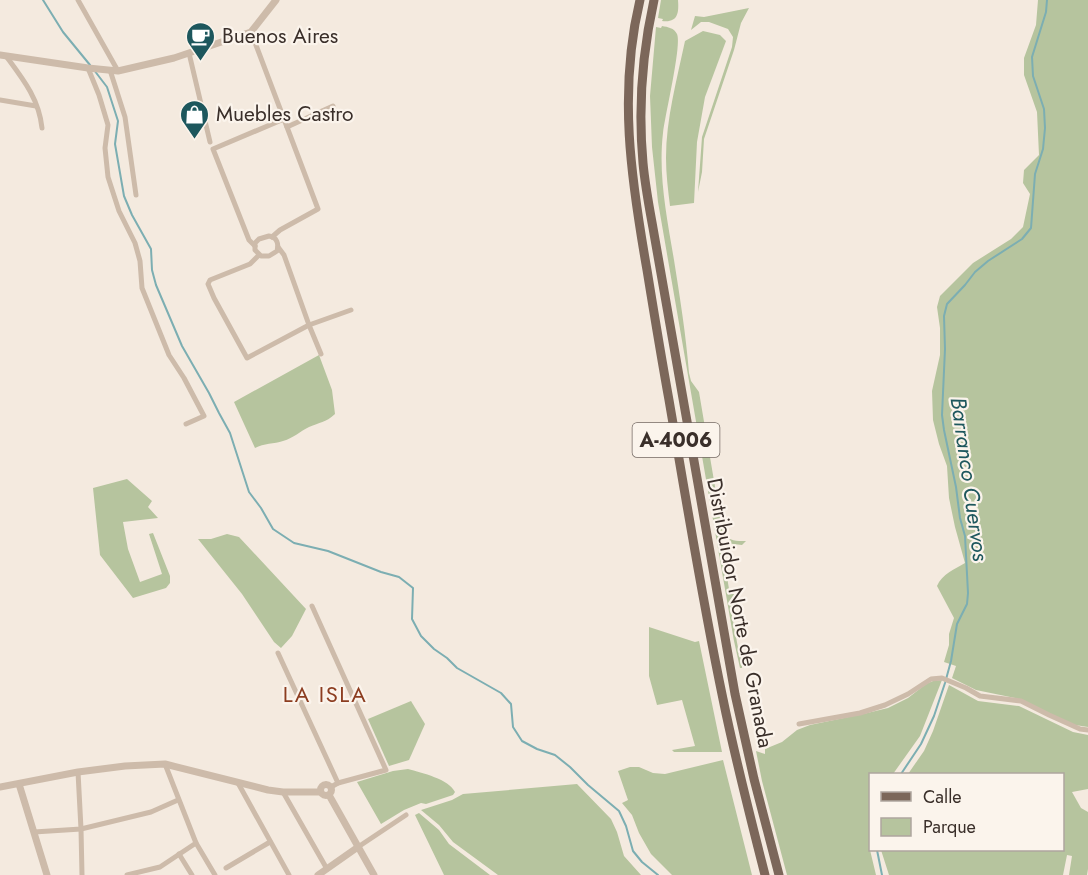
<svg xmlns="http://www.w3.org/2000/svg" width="1088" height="875" viewBox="0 0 1088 875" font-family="Jost,sans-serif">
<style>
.green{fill:#b6c49e}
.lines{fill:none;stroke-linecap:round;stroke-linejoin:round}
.stream{stroke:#7caeb2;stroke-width:2}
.minor{stroke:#cdbbaa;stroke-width:5}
.tertiary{stroke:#cdbbaa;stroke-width:7}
.primary{stroke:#7c675a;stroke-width:9}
.labels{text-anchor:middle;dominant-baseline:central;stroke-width:4.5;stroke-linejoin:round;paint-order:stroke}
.shield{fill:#fbf4ec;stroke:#746a64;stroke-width:1.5}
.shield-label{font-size:20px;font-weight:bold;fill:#3a2f2a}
.poi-label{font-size:21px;fill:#3a2f2a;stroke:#fbf4ec;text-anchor:start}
.street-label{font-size:21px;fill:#3a2f2a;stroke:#fbf4ec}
.water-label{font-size:22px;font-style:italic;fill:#1d575d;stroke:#fbf4ec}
.neighbourhood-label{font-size:22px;letter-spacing:1.5px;fill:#8c3d20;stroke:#fbf4ec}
</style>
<rect width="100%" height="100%" fill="#f4eadf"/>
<!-- green -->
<g class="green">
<path d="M661 0H678C679 13 678 23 662 21L663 19 658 18Z"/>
<path d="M1038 0H1088V727L1075 725 1015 698 976 690 952 678 956 666 944 662 949 645V634L954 618 937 586C942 574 955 569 965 563L955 527 949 498 947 466 939 444 933 420 932 391 940 355V328L937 307 940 296 973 263 1011 239 1023 227 1030 194 1023 183 1024 170 1039 155 1037 112 1024 75V58L1036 25Z"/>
<path d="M749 8 741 23 734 50 704 139 702 172 698 192 702 137 732 47 733 37 728 29 709 22H701L691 30 695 16 704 17Z"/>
<path d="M662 26C668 27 674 28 677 34 682 45 665 115 663 133 658 175 667 218 674 260 680 298 686 335 689 373L691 381 699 392 723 534C730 541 736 541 746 541L742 545 725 543 722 547 729 589 737 595 733 596 731 610 739 653 742 655H747L748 660 743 661 742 664V668H740L734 641 658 202 652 147 650 96 656 27 661 28Z"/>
<path d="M703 31 720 35 726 41 705 97 697 142 694 203 670 206C668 190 666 174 666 158 666 119 677 79 685 41Z"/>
<path d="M319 355 332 390 335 414C325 423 320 422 309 427 300 431 294 438 283 441 274 444 264 443 255 448L234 402Z"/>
<path d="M127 479 152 501 148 507 158 518 123 522 128 549 140 582 162 574 149 534 153 533 170 576V583L166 588 133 598 100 555 93 488Z"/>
<path d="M227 534 239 537 306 609 292 636 281 648 274 642 242 594 198 539H211Z"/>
<path d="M649 627 695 642 699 641 722 752H674L672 750 695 746 682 700 657 705 649 676Z"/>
<path d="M942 680 920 736 893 774H870V850L876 875H787L762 781 756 751 765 754V749L782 742 797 730 810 725 863 714 888 708 908 698 926 684 933 681Z"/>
<path d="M949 685 978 701 1019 706 1073 732 1088 735V789L1072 792 1081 808 1088 812V869L1087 875H1069L1072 856 1067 855 1063 875H889L881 850H1062V774H908L924 751 933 731Z"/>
<path d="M411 701 425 724 409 760 389 766 368 719Z"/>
<path d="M723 760 752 875H672L651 854 639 833 632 815 622 803 628 800 618 771 630 767H639L653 773 665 774Z"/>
<path d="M408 769C422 773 449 779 455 792L453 795 426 804 421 803 404 810 381 824 357 782 393 771Z"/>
<path d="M577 784 611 819 617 832 624 856 641 875H498L453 842 439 825 421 810 452 800 463 794Z"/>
<path d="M419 813 439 830 449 844 490 875H444L415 815Z"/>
</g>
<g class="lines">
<!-- stream -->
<g class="stream">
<path d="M43 0 63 32 90 65"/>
<path d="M94 70 107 87 118 121 115 144 124 196 132 215 151 249 152 270 156 285 182 346 209 393 219 413 230 433 249 492 261 508 273 529 294 543 328 551 381 572 399 577 413 588 412 619 421 636 434 649 447 658 457 668 501 693 511 704 513 727 522 741 537 749 555 755 570 767 588 785 619 811 626 826 633 851 642 862 658 875"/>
<path d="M901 774 921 744 934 716 945 683 951 661 957 624 967 604 968 593 965 536 960 518 956 487 944 430 942 415 945 349 944 316 947 304 965 285 975 272 988 261 1022 239 1031 228 1035 174 1043 149 1045 128 1044 109 1033 76 1032 57 1046 12 1047 0"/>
<path d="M877 850 882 875"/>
</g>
<!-- minor -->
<g class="minor">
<path d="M78 0 118 71"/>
<path d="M251 32 318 209 280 230 272 237"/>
<path d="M189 53 210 142"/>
<path d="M6 56C23 79 39 99 42 128"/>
<path d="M88 68 99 95 108 125 105 148 108 177 119 211 135 243 140 261 142 288 169 355 184 378 204 416 186 424"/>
<path d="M110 70 125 117 136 195"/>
<path d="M0 100 36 106"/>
<path d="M287 127 333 106"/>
<path d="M269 236C277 237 279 244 277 251L269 256H261L255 250V243L259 239Z"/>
<path d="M255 246 249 240 213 149 284 119"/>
<path d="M278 247 284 255 309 325 321 354"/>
<path d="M259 255 250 264 210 280 208 284 214 298 247 358 309 325 351 310"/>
<path d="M312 606 386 770 338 783 331 787"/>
<path d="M278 653 338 783"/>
<path d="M799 724 860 713 885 705 908 694 931 679 942 678 966 688 980 696 1021 701 1049 715 1080 729 1088 730"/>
<path d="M165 764 196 843 215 875"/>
<path d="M78 772 81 829 82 875"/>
<path d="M238 783 289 875"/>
<path d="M283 792 327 869"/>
<path d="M34 832 81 829 151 812 178 800"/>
<path d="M358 847 406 815"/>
<path d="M179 854 192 875"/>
<path d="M226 868 270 842"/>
<path d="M127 875 160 867 196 843"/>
</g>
<!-- tertiary -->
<g class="tertiary">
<path d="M0 55 88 68 118 71 174 58 251 32 276 0"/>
<path d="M19 784 47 875"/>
<circle cx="326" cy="790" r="5.5"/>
<path d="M0 787 78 772 125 766 165 764 268 790 283 792H320"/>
<path d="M329 795 374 875"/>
<path d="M318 875 358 847"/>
</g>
<!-- primary -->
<g class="primary">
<path d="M640 0C618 91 631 179 647 270 654 313 661 356 669 400 686 499 702 599 723 699 735 758 750 816 765 875"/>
<path d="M654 0C642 54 638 108 643 163 645 185 649 206 653 228L735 694 754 779 779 875"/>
</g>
</g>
<!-- icons -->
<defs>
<symbol id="cafe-pin" viewBox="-11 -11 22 30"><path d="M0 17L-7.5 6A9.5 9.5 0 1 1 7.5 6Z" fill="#1d575d" stroke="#fbf4ec"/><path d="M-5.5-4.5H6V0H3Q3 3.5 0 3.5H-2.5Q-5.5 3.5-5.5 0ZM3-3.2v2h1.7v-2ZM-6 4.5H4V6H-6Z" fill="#fff"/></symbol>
<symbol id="shop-pin" viewBox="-11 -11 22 30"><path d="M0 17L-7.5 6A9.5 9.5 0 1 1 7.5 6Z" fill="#1d575d" stroke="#fbf4ec"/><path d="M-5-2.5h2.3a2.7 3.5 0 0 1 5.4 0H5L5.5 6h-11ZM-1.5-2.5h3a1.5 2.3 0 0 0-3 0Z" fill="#fff"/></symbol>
</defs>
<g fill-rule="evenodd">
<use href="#cafe-pin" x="184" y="20" width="33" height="45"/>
<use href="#shop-pin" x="178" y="98" width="33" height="45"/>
</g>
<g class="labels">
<!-- shield labels -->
<rect class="shield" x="632.5" y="423" width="87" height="34" rx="4.5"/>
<g class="shield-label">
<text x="676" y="440">A-4006</text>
</g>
<!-- poi labels -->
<g class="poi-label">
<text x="222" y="36">Buenos Aires</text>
<text x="216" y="114">Muebles Castro</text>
</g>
<!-- street labels -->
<g class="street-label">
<text transform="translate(740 613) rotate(79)">Distribuidor Norte de Granada</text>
</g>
<!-- water labels -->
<g class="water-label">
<text transform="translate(970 479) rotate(82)">Barranco Cuervos</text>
</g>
<!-- neighbourhood labels -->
<g class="neighbourhood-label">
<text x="325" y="694">LA ISLA</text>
</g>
</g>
<!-- legend -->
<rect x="869" y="773" width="195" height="78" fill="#fbf4ec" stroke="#aea59e" stroke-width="1.5"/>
<rect x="881" y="792" width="30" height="9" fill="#7c675a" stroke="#aea59e" stroke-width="1.5"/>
<text x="923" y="803" font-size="18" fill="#3a2f2a">Calle</text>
<rect x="881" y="818" width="30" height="18" fill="#b6c49e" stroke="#aea59e" stroke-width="1.5"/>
<text x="923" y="833" font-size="18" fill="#3a2f2a">Parque</text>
</svg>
